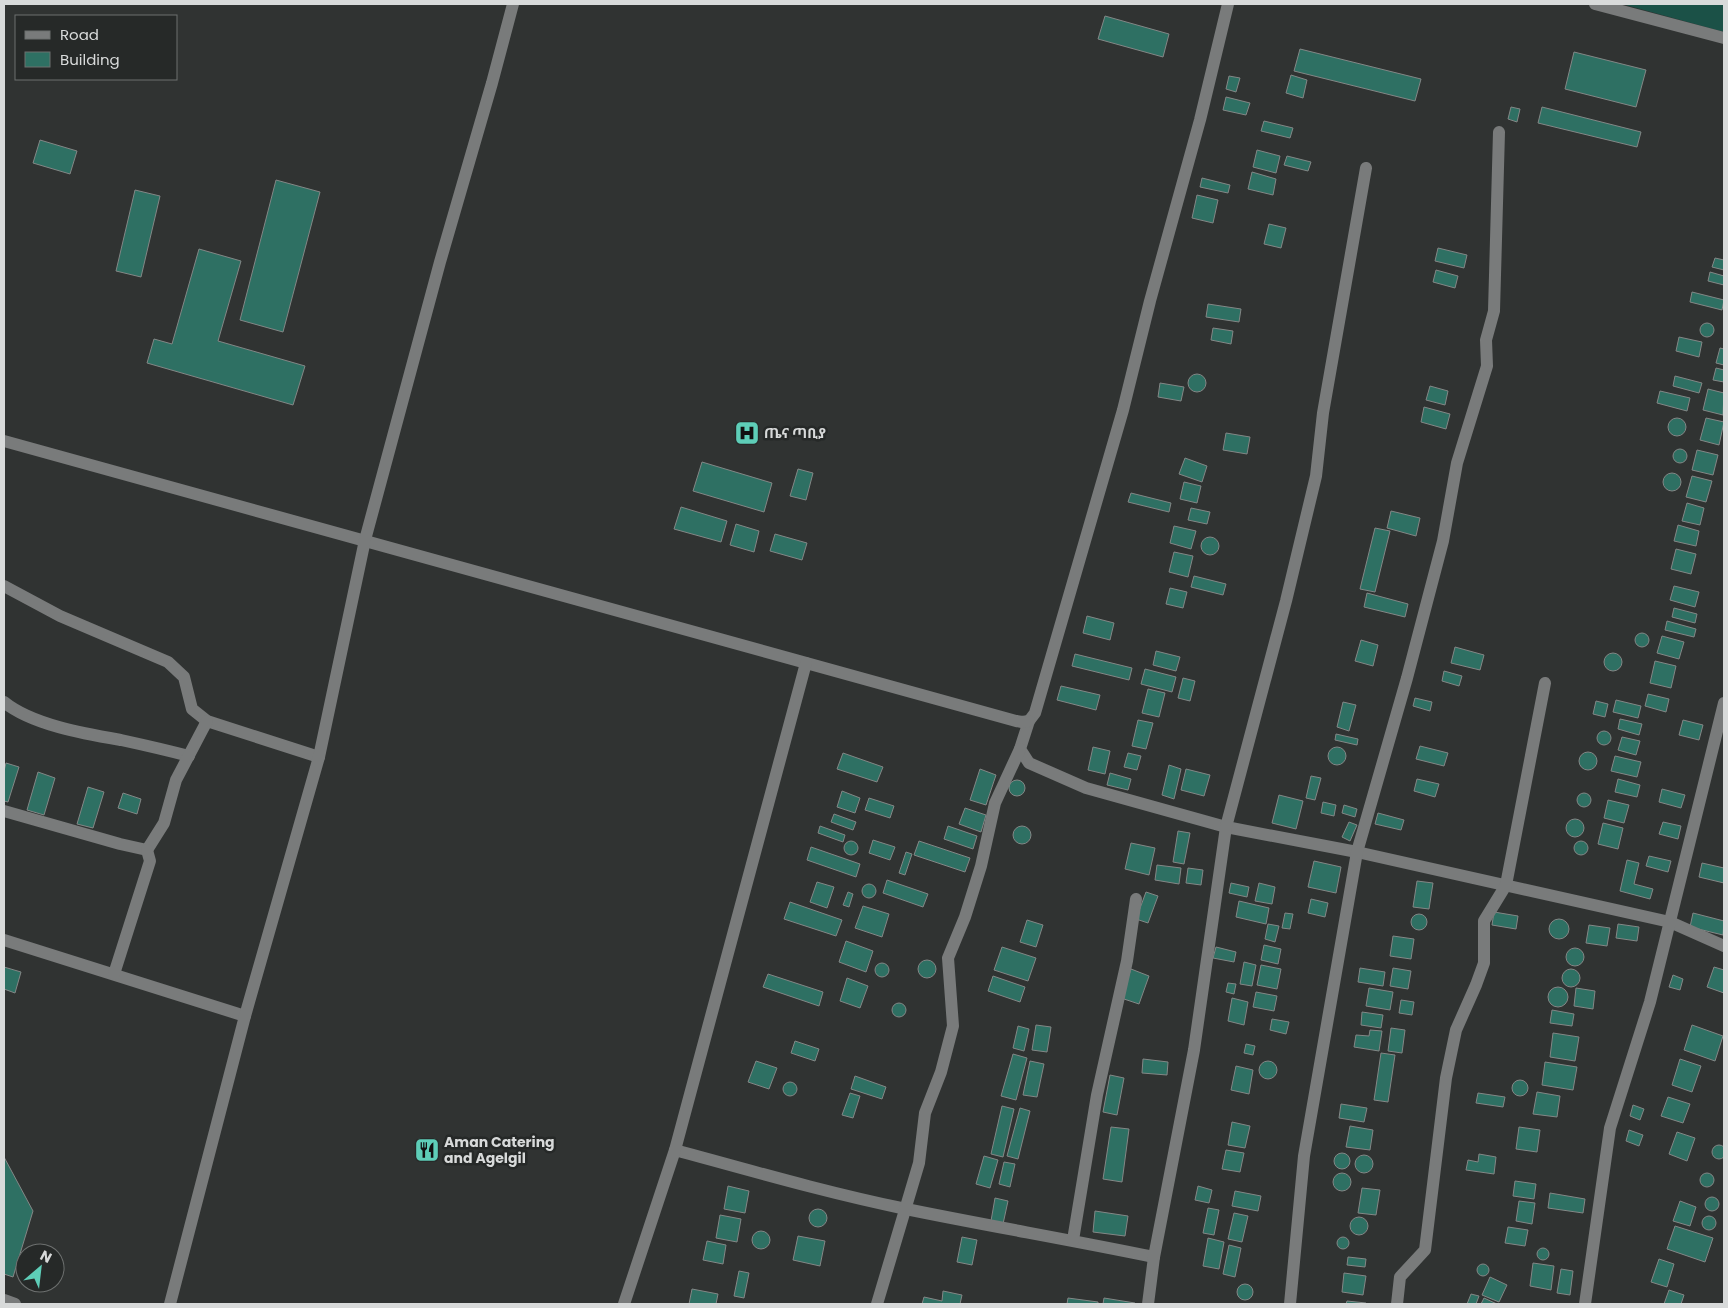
<svg xmlns="http://www.w3.org/2000/svg" width="1728" height="1308" viewBox="0 0 1728 1308" font-family="Poppins,'Noto Sans Ethiopic',sans-serif">
<style>
.green{fill:#1b5147}
.building{fill:#2e7063;stroke:#838786}
.lines{fill:none;stroke-linecap:round;stroke-linejoin:round}
.minor{stroke:#797b7b;stroke-width:12}
.labels{text-anchor:middle;dominant-baseline:central;stroke-width:5;stroke-linejoin:round;paint-order:stroke}
.poi-label{font-size:14px;font-weight:bold;fill:#d8dada;stroke:#262928;text-anchor:start}
</style>
<rect width="100%" height="100%" fill="#303332"/>
<!-- green -->
<path class="green" d="M1622 4H1724V32Z"/>
<!-- building -->
<g class="building">
<path d="M1105 16 1169 34 1163 57 1098 39Z"/>
<path d="M1300 49 1421 79 1415 101 1294 71Z"/>
<path d="M1574 52 1646 70 1636 107 1565 89Z"/>
<path d="M1291 75 1307 80 1303 98 1286 93Z"/>
<path d="M1229 76 1240 78 1236 92 1226 89Z"/>
<path d="M1226 97 1250 103 1246 115 1223 110Z"/>
<path d="M1511 107 1520 109 1517 122 1508 119Z"/>
<path d="M1542 107 1641 132 1637 147 1538 123Z"/>
<path d="M1264 121 1293 128 1290 138 1261 131Z"/>
<path d="M40 140 77 151 70 174 33 163Z"/>
<path d="M1257 150 1280 156 1276 173 1253 167Z"/>
<path d="M1287 156 1311 162 1308 171 1284 165Z"/>
<path d="M1252 172 1276 179 1273 195 1248 189Z"/>
<path d="M1202 178 1230 185 1228 193 1200 187Z"/>
<path d="M276 180 320 192 283 332 240 320Z"/>
<path d="M135 190 160 196 141 277 116 271Z"/>
<path d="M1197 195 1218 200 1213 223 1192 218Z"/>
<path d="M1269 224 1286 228 1281 248 1264 244Z"/>
<path d="M1438 248 1467 255 1464 268 1435 261Z"/>
<path d="M199 249 241 261 218 341 305 366 293 405 147 363 154 339 172 344Z"/>
<path d="M1715 258 1724 260V270L1712 267Z"/>
<path d="M1436 270 1458 276 1455 288 1433 282Z"/>
<path d="M1710 272 1724 276V285L1708 281Z"/>
<path d="M1692 292 1724 300 1722 310 1690 302Z"/>
<path d="M1208 304 1241 309 1239 322 1206 317Z"/>
<circle cx="1707" cy="330" r="7"/>
<path d="M1213 328 1233 331 1231 344 1211 340Z"/>
<path d="M1679 337 1702 342 1699 357 1676 351Z"/>
<path d="M1720 348 1724 349V365L1716 363Z"/>
<path d="M1716 368 1724 370V382L1713 380Z"/>
<circle cx="1197" cy="383" r="9"/>
<path d="M1675 376 1702 383 1699 393 1673 386Z"/>
<path d="M1160 383 1184 387 1181 401 1158 397Z"/>
<path d="M1430 386 1448 391 1445 405 1426 400Z"/>
<path d="M1708 389 1724 393 1723 415 1703 410Z"/>
<path d="M1660 391 1690 398 1687 411 1657 403Z"/>
<path d="M1424 407 1450 414 1446 429 1421 422Z"/>
<circle cx="1677" cy="427" r="9"/>
<path d="M1706 418 1724 422 1719 445 1700 440Z"/>
<path d="M1226 433 1250 437 1247 454 1223 450Z"/>
<circle cx="1680" cy="456" r="7"/>
<path d="M1697 450 1718 455 1713 475 1692 470Z"/>
<path d="M1185 458 1207 466 1202 482 1179 474Z"/>
<path d="M702 462 772 483 764 512 693 491Z"/>
<path d="M798 469 813 473 806 500 790 496Z"/>
<circle cx="1672" cy="482" r="9"/>
<path d="M1692 476 1712 481 1706 502 1686 497Z"/>
<path d="M1184 482 1201 486 1197 503 1180 499Z"/>
<path d="M1131 493 1171 503 1169 512 1128 502Z"/>
<path d="M1687 503 1704 508 1700 525 1682 521Z"/>
<path d="M681 507 727 521 721 542 674 529Z"/>
<path d="M1191 508 1210 512 1207 524 1188 520Z"/>
<path d="M1391 511 1420 518 1416 536 1387 528Z"/>
<path d="M736 524 759 531 754 552 730 545Z"/>
<path d="M1678 525 1699 531 1696 546 1674 541Z"/>
<path d="M1174 526 1196 531 1191 549 1170 543Z"/>
<path d="M1375 528 1390 531 1375 592 1360 589Z"/>
<path d="M775 534 807 543 802 560 770 551Z"/>
<circle cx="1210" cy="546" r="9"/>
<path d="M1676 549 1696 554 1691 574 1671 569Z"/>
<path d="M1174 552 1193 556 1188 577 1169 572Z"/>
<path d="M1194 576 1226 584 1223 595 1191 587Z"/>
<path d="M1674 586 1699 592 1695 607 1670 600Z"/>
<path d="M1170 588 1187 592 1183 608 1166 604Z"/>
<path d="M1367 593 1408 604 1405 617 1364 607Z"/>
<path d="M1674 608 1697 614 1695 623 1672 617Z"/>
<path d="M1087 616 1114 623 1110 640 1083 633Z"/>
<path d="M1667 621 1696 629 1694 637 1665 630Z"/>
<circle cx="1642" cy="640" r="7"/>
<path d="M1662 636 1684 642 1679 659 1657 653Z"/>
<path d="M1361 640 1378 645 1373 666 1355 661Z"/>
<path d="M1455 647 1484 655 1480 670 1451 663Z"/>
<path d="M1156 651 1180 657 1176 671 1153 665Z"/>
<circle cx="1613" cy="662" r="9"/>
<path d="M1075 654 1132 668 1129 680 1072 666Z"/>
<path d="M1655 661 1676 666 1671 688 1650 683Z"/>
<path d="M1145 669 1176 677 1172 692 1141 684Z"/>
<path d="M1444 671 1462 676 1459 686 1442 681Z"/>
<path d="M1183 678 1195 681 1190 701 1178 698Z"/>
<path d="M1061 686 1100 695 1096 710 1057 700Z"/>
<path d="M1148 689 1165 693 1159 717 1142 713Z"/>
<path d="M1648 694 1669 699 1666 712 1645 706Z"/>
<path d="M1415 698 1432 702 1430 711 1413 706Z"/>
<path d="M1616 700 1641 706 1638 718 1613 712Z"/>
<path d="M1596 701 1608 704 1605 717 1593 714Z"/>
<path d="M1343 702 1356 705 1349 731 1337 727Z"/>
<path d="M1620 719 1642 724 1639 735 1618 729Z"/>
<path d="M1138 720 1153 723 1146 749 1132 746Z"/>
<path d="M1683 720 1703 725 1699 740 1679 735Z"/>
<circle cx="1604" cy="738" r="7"/>
<path d="M1336 734 1358 739 1357 745 1335 740Z"/>
<path d="M1622 737 1640 741 1636 755 1618 750Z"/>
<path d="M1420 746 1448 753 1444 766 1416 759Z"/>
<circle cx="1337" cy="756" r="9"/>
<path d="M1093 747 1110 751 1105 774 1088 770Z"/>
<circle cx="1588" cy="761" r="9"/>
<path d="M843 753 883 767 877 782 837 769Z"/>
<path d="M1128 753 1141 756 1137 770 1124 767Z"/>
<path d="M1615 756 1641 762 1637 777 1611 771Z"/>
<path d="M6 763 19 767 8 802 4 801V771Z"/>
<path d="M1169 765 1181 769 1174 799 1162 795Z"/>
<path d="M980 769 996 775 986 805 970 800Z"/>
<path d="M1186 769 1210 775 1204 796 1181 790Z"/>
<path d="M38 772 55 778 44 815 27 810Z"/>
<path d="M1110 773 1131 779 1128 790 1107 785Z"/>
<path d="M1311 776 1321 778 1315 800 1306 798Z"/>
<path d="M1417 779 1439 784 1435 797 1414 791Z"/>
<path d="M1618 779 1640 785 1637 797 1615 792Z"/>
<circle cx="1017" cy="788" r="8"/>
<path d="M88 787 104 792 93 828 77 824Z"/>
<path d="M1662 789 1685 795 1681 808 1659 802Z"/>
<path d="M842 791 860 798 855 813 837 807Z"/>
<circle cx="1584" cy="800" r="7"/>
<path d="M123 793 141 799 137 814 118 808Z"/>
<path d="M1279 795 1303 801 1296 829 1272 823Z"/>
<path d="M869 798 894 806 890 818 865 810Z"/>
<path d="M1608 800 1629 805 1624 823 1604 818Z"/>
<path d="M1323 802 1336 805 1334 816 1321 813Z"/>
<path d="M1344 805 1357 809 1355 817 1342 813Z"/>
<path d="M965 808 986 815 981 832 959 824Z"/>
<path d="M1378 813 1404 820 1401 830 1375 824Z"/>
<path d="M834 814 856 822 853 830 831 822Z"/>
<circle cx="1575" cy="828" r="9"/>
<path d="M1349 822 1357 825 1350 841 1342 837Z"/>
<path d="M1663 822 1681 826 1678 839 1659 834Z"/>
<path d="M1603 823 1623 828 1618 849 1598 844Z"/>
<path d="M820 826 845 835 843 842 818 833Z"/>
<path d="M948 826 977 836 973 849 944 839Z"/>
<circle cx="1022" cy="835" r="9"/>
<path d="M1178 831 1190 833 1184 864 1173 862Z"/>
<path d="M873 840 895 847 890 860 869 853Z"/>
<circle cx="851" cy="848" r="7"/>
<circle cx="1581" cy="848" r="7"/>
<path d="M919 841 970 858 965 872 914 855Z"/>
<path d="M1131 843 1155 848 1149 875 1125 869Z"/>
<path d="M811 847 860 864 856 877 807 860Z"/>
<path d="M906 852 912 854 905 875 899 873Z"/>
<path d="M1649 856 1671 861 1668 872 1646 866Z"/>
<path d="M1627 860 1639 863 1634 884 1653 889 1650 899 1620 891Z"/>
<path d="M1314 861 1341 867 1336 893 1308 887Z"/>
<path d="M1702 863 1724 868V883L1699 877Z"/>
<path d="M1157 865 1181 868 1179 884 1155 880Z"/>
<path d="M1188 868 1203 870 1201 885 1186 883Z"/>
<path d="M887 880 928 894 923 907 883 893Z"/>
<path d="M1417 881 1433 883 1429 909 1413 907Z"/>
<path d="M817 882 834 887 827 908 810 902Z"/>
<path d="M1231 883 1249 887 1247 897 1229 893Z"/>
<path d="M1259 883 1275 887 1272 904 1255 901Z"/>
<circle cx="869" cy="891" r="7"/>
<path d="M848 892 853 894 849 907 843 905Z"/>
<path d="M1146 892 1158 896 1148 923 1136 919Z"/>
<path d="M1311 899 1328 903 1325 917 1308 913Z"/>
<path d="M1239 901 1269 908 1266 924 1236 917Z"/>
<path d="M790 902 842 920 836 936 784 919Z"/>
<path d="M863 906 889 914 882 937 855 928Z"/>
<path d="M1494 912 1518 916 1516 929 1492 925Z"/>
<path d="M1285 913 1293 914 1290 929 1282 928Z"/>
<path d="M1693 913 1724 921 1723 935 1690 927Z"/>
<circle cx="1419" cy="922" r="8"/>
<circle cx="1559" cy="929" r="10"/>
<path d="M1027 920 1043 925 1036 947 1020 942Z"/>
<path d="M1268 924 1279 926 1275 942 1265 939Z"/>
<path d="M1618 924 1639 927 1637 941 1616 938Z"/>
<path d="M1589 925 1610 928 1607 946 1586 943Z"/>
<path d="M1393 936 1414 939 1411 959 1390 956Z"/>
<path d="M846 941 873 951 866 972 839 962Z"/>
<path d="M1264 945 1281 949 1278 964 1261 960Z"/>
<path d="M1002 947 1036 958 1028 981 994 970Z"/>
<path d="M1216 947 1236 952 1234 962 1213 958Z"/>
<circle cx="1575" cy="957" r="9"/>
<circle cx="927" cy="969" r="9"/>
<path d="M1244 962 1256 965 1252 986 1240 984Z"/>
<circle cx="882" cy="970" r="7"/>
<path d="M1261 965 1281 969 1277 989 1257 985Z"/>
<path d="M4 967 21 972 15 993 4 989Z"/>
<path d="M1714 967 1724 970V993L1707 987Z"/>
<path d="M1360 968 1385 972 1383 986 1358 982Z"/>
<path d="M1393 968 1411 971 1408 989 1390 986Z"/>
<path d="M1131 969 1149 976 1139 1004 1121 998Z"/>
<circle cx="1571" cy="978" r="9"/>
<path d="M768 974 823 992 819 1006 763 987Z"/>
<path d="M1673 975 1683 979 1680 990 1669 987Z"/>
<path d="M993 976 1025 987 1020 1002 988 991Z"/>
<path d="M847 978 868 986 860 1008 840 1001Z"/>
<path d="M1228 983 1236 984 1234 994 1226 992Z"/>
<circle cx="1558" cy="997" r="10"/>
<path d="M1369 988 1393 992 1390 1010 1366 1006Z"/>
<path d="M1576 988 1595 991 1593 1009 1574 1006Z"/>
<path d="M1256 992 1277 996 1274 1011 1253 1007Z"/>
<path d="M1232 998 1248 1002 1244 1025 1228 1021Z"/>
<path d="M1401 1000 1414 1002 1412 1015 1399 1013Z"/>
<circle cx="899" cy="1010" r="7"/>
<path d="M1552 1010 1574 1014 1572 1026 1550 1023Z"/>
<path d="M1362 1012 1383 1015 1381 1028 1361 1025Z"/>
<path d="M1272 1019 1289 1022 1286 1034 1270 1030Z"/>
<path d="M1036 1025 1051 1027 1047 1052 1032 1050Z"/>
<path d="M1692 1025 1723 1036 1715 1061 1684 1050Z"/>
<path d="M1018 1026 1029 1029 1024 1051 1013 1048Z"/>
<path d="M1391 1028 1405 1030 1402 1053 1388 1051Z"/>
<path d="M1370 1030 1382 1031 1379 1051 1354 1047 1356 1035 1369 1036Z"/>
<path d="M1553 1033 1579 1037 1575 1061 1550 1057Z"/>
<path d="M795 1041 819 1049 815 1061 791 1053Z"/>
<path d="M1246 1044 1255 1046 1253 1055 1244 1053Z"/>
<path d="M1381 1053 1395 1055 1388 1102 1374 1100Z"/>
<path d="M1013 1054 1027 1058 1016 1100 1001 1096Z"/>
<path d="M1143 1059 1168 1062 1167 1075 1142 1073Z"/>
<path d="M1680 1059 1701 1066 1692 1092 1672 1085Z"/>
<path d="M756 1061 777 1068 769 1089 748 1082Z"/>
<path d="M1030 1061 1044 1064 1037 1097 1023 1095Z"/>
<circle cx="1268" cy="1070" r="9"/>
<path d="M1545 1062 1577 1067 1573 1090 1542 1085Z"/>
<path d="M1236 1066 1253 1070 1249 1094 1231 1090Z"/>
<path d="M1110 1075 1124 1078 1117 1115 1103 1112Z"/>
<path d="M855 1076 886 1087 882 1099 851 1089Z"/>
<circle cx="1520" cy="1088" r="8"/>
<circle cx="790" cy="1089" r="7"/>
<path d="M1537 1092 1560 1096 1557 1117 1533 1114Z"/>
<path d="M850 1093 860 1096 853 1118 842 1115Z"/>
<path d="M1478 1093 1505 1097 1503 1107 1476 1103Z"/>
<path d="M1668 1097 1690 1104 1683 1123 1661 1116Z"/>
<path d="M1341 1104 1367 1108 1364 1122 1339 1118Z"/>
<path d="M1633 1105 1644 1109 1640 1120 1630 1116Z"/>
<path d="M1002 1106 1014 1109 1003 1157 991 1154Z"/>
<path d="M1020 1108 1030 1111 1018 1159 1007 1156Z"/>
<path d="M1232 1122 1250 1126 1245 1148 1228 1145Z"/>
<path d="M1350 1126 1373 1130 1370 1150 1346 1147Z"/>
<path d="M1111 1127 1129 1129 1122 1182 1103 1179Z"/>
<path d="M1519 1127 1540 1130 1537 1152 1516 1149Z"/>
<path d="M1629 1130 1643 1135 1639 1146 1626 1141Z"/>
<path d="M1677 1132 1695 1138 1687 1161 1669 1154Z"/>
<circle cx="1719" cy="1152" r="7"/>
<path d="M1226 1150 1244 1153 1240 1172 1222 1169Z"/>
<circle cx="1342" cy="1161" r="8"/>
<path d="M1479 1154 1496 1157 1494 1174 1466 1170 1468 1160 1478 1162Z"/>
<circle cx="1364" cy="1164" r="9"/>
<path d="M984 1156 998 1160 990 1188 976 1184Z"/>
<path d="M4 1157 33 1211 13 1277 4 1274Z"/>
<path d="M1004 1162 1015 1164 1010 1187 999 1184Z"/>
<circle cx="1707" cy="1180" r="7"/>
<circle cx="1342" cy="1182" r="9"/>
<path d="M1515 1181 1536 1184 1534 1199 1513 1196Z"/>
<path d="M728 1186 749 1191 745 1213 724 1209Z"/>
<path d="M1198 1186 1212 1190 1209 1203 1195 1200Z"/>
<path d="M1362 1188 1380 1190 1376 1215 1358 1213Z"/>
<path d="M1235 1191 1261 1196 1258 1211 1232 1206Z"/>
<path d="M1550 1193 1585 1199 1583 1213 1548 1208Z"/>
<circle cx="1712" cy="1204" r="7"/>
<path d="M995 1198 1008 1201 1003 1224 991 1221Z"/>
<path d="M1519 1201 1535 1203 1532 1224 1516 1221Z"/>
<path d="M1680 1201 1696 1207 1690 1226 1673 1221Z"/>
<path d="M1208 1208 1219 1210 1214 1235 1203 1233Z"/>
<circle cx="818" cy="1218" r="9"/>
<path d="M1095 1211 1128 1216 1125 1236 1093 1232Z"/>
<path d="M1234 1213 1248 1216 1242 1242 1228 1239Z"/>
<path d="M720 1215 741 1219 737 1242 716 1238Z"/>
<circle cx="1709" cy="1223" r="7"/>
<circle cx="1359" cy="1226" r="9"/>
<path d="M1675 1226 1713 1238 1705 1262 1667 1249Z"/>
<path d="M1508 1227 1528 1230 1525 1246 1505 1243Z"/>
<circle cx="761" cy="1240" r="9"/>
<path d="M798 1236 825 1241 820 1266 793 1260Z"/>
<circle cx="1343" cy="1243" r="6"/>
<path d="M962 1237 977 1240 972 1265 957 1262Z"/>
<path d="M1208 1238 1224 1242 1219 1269 1203 1266Z"/>
<path d="M707 1241 726 1245 723 1264 703 1260Z"/>
<path d="M1229 1245 1241 1248 1235 1277 1223 1274Z"/>
<circle cx="1543" cy="1254" r="6"/>
<path d="M1348 1257 1366 1259 1365 1267 1347 1265Z"/>
<path d="M1659 1259 1674 1264 1667 1287 1651 1282Z"/>
<path d="M1533 1263 1554 1266 1551 1290 1530 1286Z"/>
<circle cx="1483" cy="1270" r="6"/>
<path d="M1561 1269 1573 1271 1570 1295 1557 1293Z"/>
<path d="M739 1271 749 1273 744 1298 734 1296Z"/>
<path d="M1344 1273 1366 1276 1363 1295 1342 1292Z"/>
<path d="M1490 1277 1507 1285 1499 1302 1482 1295Z"/>
<circle cx="1245" cy="1292" r="8"/>
<path d="M692 1289 718 1294 716 1304H689Z"/>
<path d="M1669 1290 1684 1295 1681 1304H1664Z"/>
<path d="M943 1291 962 1295 960 1304H922L924 1297 942 1301Z"/>
<path d="M1471 1294 1479 1296 1476 1304H1467Z"/>
<path d="M1068 1298 1098 1302V1304H1067Z"/>
<path d="M1104 1298 1135 1303V1304H1103Z"/>
<path d="M1484 1298 1497 1304H1481Z"/>
<path d="M1347 1301 1366 1303 1365 1304H1346Z"/>
</g>
<g class="lines">
<!-- minor -->
<g class="minor">
<path d="M1228 4 1200 120 1150 301 1123 410 1035 713 1029 721 1020 749 1029 763 1086 788 1226 827 1357 852 1670 922 1724 946"/>
<path d="M1595 4 1724 38"/>
<path d="M4 441 1016 721 1022 722 1029 721"/>
<path d="M4 586 60 616 168 662 184 677 192 709 207 721 319 757"/>
<path d="M4 702C32 725 86 734 121 740 144 745 166 750 189 756"/>
<path d="M4 811 120 844 147 850 164 823 176 780 207 721"/>
<path d="M4 940 245 1016"/>
<path d="M114 974 150 861 147 850"/>
<path d="M675 1150C752 1171 828 1193 906 1209 989 1226 1072 1240 1154 1257"/>
<path d="M1073 1240 1097 1095 1127 961 1136 899"/>
<path d="M4 1300 15 1304"/>
<path d="M170 1304 245 1016 319 757 365 540 440 262 492 83 513 4"/>
<path d="M624 1304 675 1150 806 663"/>
<path d="M877 1304 919 1163 925 1113 941 1072 953 1026 948 958 965 917 981 866 995 803 1020 749"/>
<path d="M1148 1304 1154 1257 1194 1050 1226 827 1286 601 1316 476 1323 413 1366 168"/>
<path d="M1290 1304 1304 1156 1357 852 1407 678 1443 541 1457 463 1487 366 1486 340 1494 311 1499 132"/>
<path d="M1397 1304 1400 1277 1425 1250 1446 1078 1456 1030 1476 985 1484 963V921L1506 885 1545 683"/>
<path d="M1585 1304 1610 1128 1650 1002 1724 703"/>
</g>
</g>
<!-- icons -->
<defs>
<symbol id="hospital-square" viewBox="-11 -11 22 22"><rect x="-9" y="-9" width="18" height="18" rx="4" fill="#5eceb8" stroke="#262928"/><path d="M-5-5h3v3.5h4V-5h3V5h-3V1.5h-4V5h-3Z" fill="#111"/></symbol>
<symbol id="restaurant-square" viewBox="-11 -11 22 22"><rect x="-9" y="-9" width="18" height="18" rx="4" fill="#5eceb8" stroke="#262928"/><path d="M-5-6h1v4h1v-4h1v4h1v-4h1v5L-1.5 .5V6h-2V.5L-5-1ZM5-6V6H3V1.5H1.5Q1.5-4 5-6Z" fill="#111"/></symbol>
</defs>
<g fill-rule="evenodd">
<use href="#hospital-square" x="733" y="419" width="28" height="28"/>
<use href="#restaurant-square" x="413" y="1136" width="28" height="28"/>
</g>
<g class="labels">
<!-- poi labels -->
<g class="poi-label">
<text x="764" y="433">ጤና ጣቢያ</text>
<text x="444" y="1142">Aman Catering<tspan x="444" dy="16">and Agelgil</tspan></text>
</g>
</g>
<!-- border -->
<rect width="1728" height="1308" fill="none" stroke="#d8dada" stroke-width="10"/>
<!-- legend -->
<rect x="15" y="15" width="162" height="65" fill="#262928" stroke="#6d706f"/>
<rect x="25" y="31" width="25" height="8" fill="#797b7b" stroke="#6d706f"/>
<text x="60" y="40" font-size="15" fill="#d8dada">Road</text>
<rect x="25" y="52" width="25" height="15" fill="#2e7063" stroke="#6d706f"/>
<text x="60" y="65" font-size="15" fill="#d8dada">Building</text>
<!-- north arrow -->
<g transform="translate(40 1268) rotate(28)"><circle r="24" fill="#262928" stroke="#6d706f"/>
<path d="M0-4L9 19L0 12L-9 19Z" fill="#5eceb8"/>
<text y="-8" font-size="14" font-weight="bold" text-anchor="middle" fill="#d8dada">N</text>
</g>
</svg>
